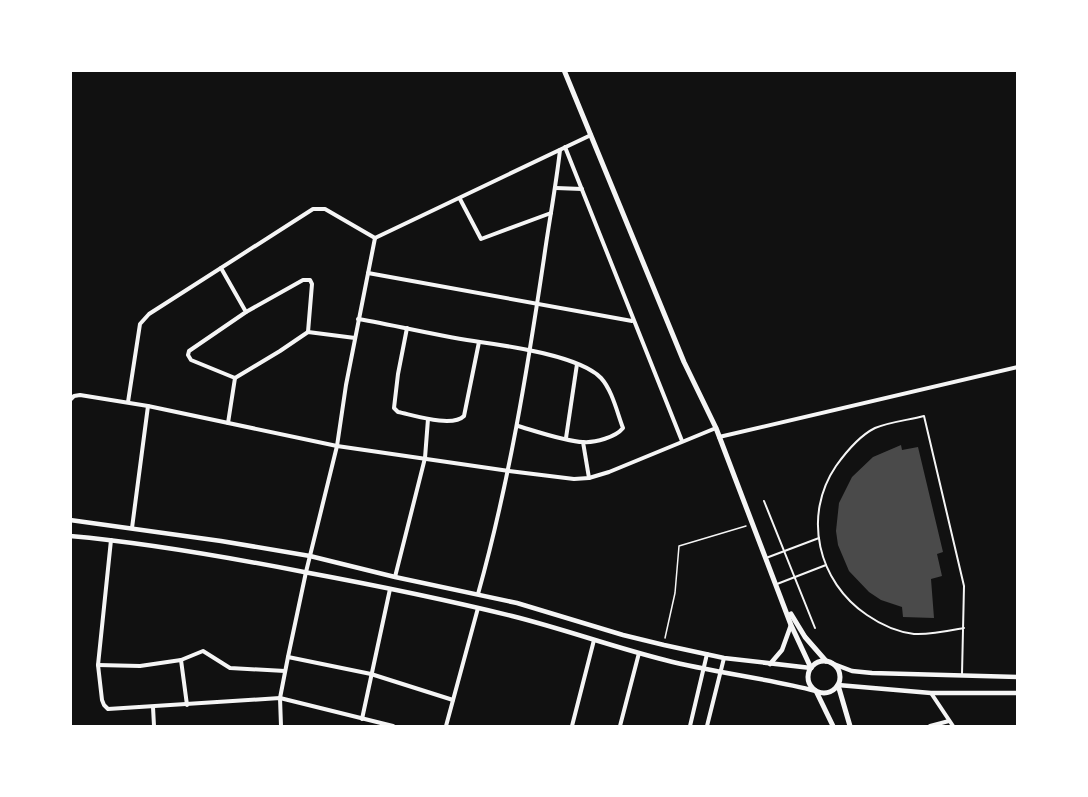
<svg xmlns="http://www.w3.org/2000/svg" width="1088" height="797" viewBox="0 0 1088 797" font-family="'Asap Condensed',sans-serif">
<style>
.building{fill:#4a4a4a}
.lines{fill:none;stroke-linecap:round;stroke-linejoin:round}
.path{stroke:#f5f5f5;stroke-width:1.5}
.service{stroke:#f5f5f5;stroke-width:2}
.minor{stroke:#f5f5f5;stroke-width:4}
.tertiary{stroke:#f5f5f5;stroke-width:4.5}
.secondary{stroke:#f5f5f5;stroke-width:5}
</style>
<rect width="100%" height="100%" fill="#111"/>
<!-- building -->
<path class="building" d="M901 445 902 450 918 447 943 552 937 554 942 576 931 579 934 618 903 617 902 607 881 600 869 592 849 571 838 545 836 531 839 503 852 477 873 457Z"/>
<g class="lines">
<!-- path -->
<path class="path" d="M665 638 675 593 679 546 746 526"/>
<!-- service -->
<g class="service">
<path d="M764 501 815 628"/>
<path d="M766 558 819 538"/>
<path d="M777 584 826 565"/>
<path d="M962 674 964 586 924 416C909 420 889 422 875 428 859 436 846 452 836 466 802 516 818 582 867 615 880 624 898 632 914 634 930 635 948 631 964 628"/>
</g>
<!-- minor -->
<g class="minor">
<path d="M565 147 682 441"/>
<path d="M556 188 582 189"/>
<path d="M460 199 481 239 551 213"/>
<path d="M375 238 591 135"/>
<path d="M221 268 246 312 189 351 188 355 191 360 235 378 280 351 308 332 355 338"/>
<path d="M368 273 632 321"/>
<path d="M246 312 303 280H310L312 284 308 332"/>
<path d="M358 319C399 326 439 336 480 342 509 346 580 356 601 378 612 390 617 412 623 428 616 437 595 443 583 442 567 442 535 431 518 426"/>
<path d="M407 328 398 374 394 408 398 412C413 415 452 428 464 416L479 342"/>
<path d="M70 400 74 396 80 395 148 406 337 446 509 471 574 479 589 478 609 472 716 428"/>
<path d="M128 402 140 324 149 314 313 209H325L375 238"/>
<path d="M228 423 235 378"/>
<path d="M719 437 1018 367"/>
<path d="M566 438 577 364"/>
<path d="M583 442 589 478"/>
<path d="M132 528 148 406"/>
<path d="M111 540 98 665 102 700 104 705 108 709 280 698 393 726"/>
<path d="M395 577 425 458 428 419"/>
<path d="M478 594C509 483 527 372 544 258 549 222 556 186 560 150"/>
<path d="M288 657 371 674 453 700"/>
<path d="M181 660 187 705"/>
<path d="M98 665 140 666 181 660 203 651 230 668 285 671"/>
<path d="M931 693 953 726"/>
<path d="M153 707 154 726"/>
<path d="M362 719 390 589"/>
<path d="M281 726 280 698 288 657 306 572 337 446 346 385 375 238"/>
<path d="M446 726 478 608"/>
<path d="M572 726 594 640"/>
<path d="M620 726 639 653"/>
<path d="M690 726 707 654"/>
<path d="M707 726 724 658"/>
<path d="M930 726 949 721"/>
</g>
<!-- tertiary -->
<g class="tertiary">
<path d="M70 520 221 541 310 556 395 577 517 603 623 635 664 645 724 658 811 668"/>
<path d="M70 536C149 543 227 557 304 572 374 585 443 599 512 616 564 629 613 647 665 660 715 673 766 678 816 691"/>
<path d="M831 663 852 671 872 673 1018 677"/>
<path d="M770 664 782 650 791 625"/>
<path d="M838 685 931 693H1018"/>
</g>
<!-- secondary -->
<g class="secondary">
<path d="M564 70 684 362 716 428 791 625 811 668"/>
<path d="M791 614 805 637 826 661"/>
<circle cx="824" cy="677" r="16"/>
<path d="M838 685 850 726"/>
<path d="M816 691 833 726"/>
</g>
</g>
<!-- border -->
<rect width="1088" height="797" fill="none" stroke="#ffffff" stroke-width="144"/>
</svg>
